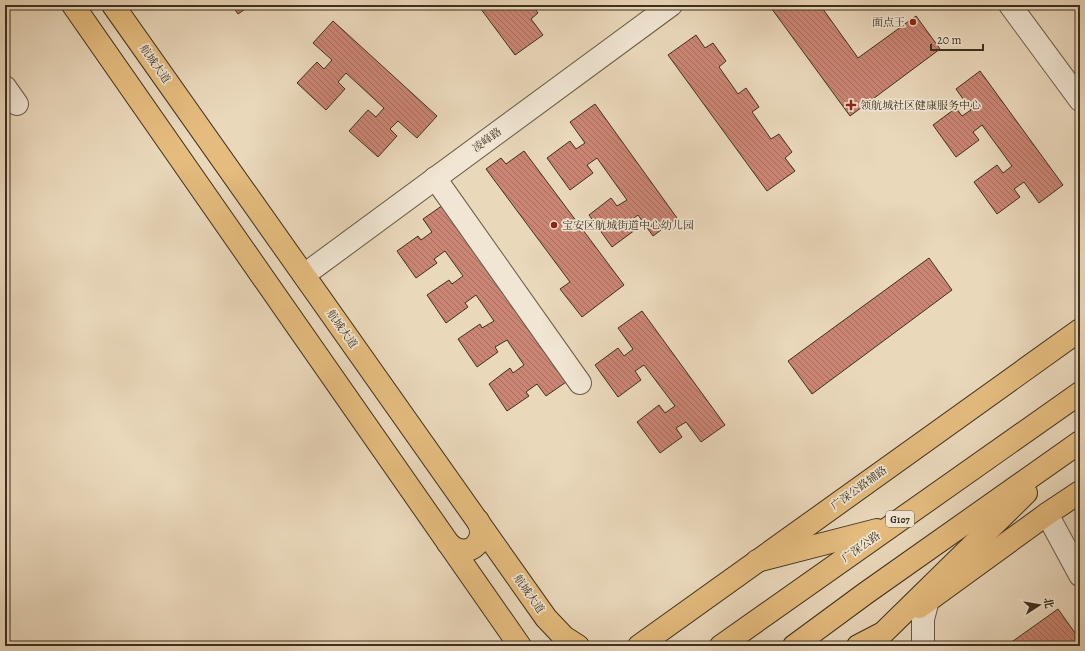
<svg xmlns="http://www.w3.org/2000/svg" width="1085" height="651" viewBox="0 0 1085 651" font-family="Alegreya,'Noto Serif SC',serif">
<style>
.building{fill:url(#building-back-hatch);stroke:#3d301e}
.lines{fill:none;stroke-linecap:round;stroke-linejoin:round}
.minor-casing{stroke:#685a45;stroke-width:24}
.major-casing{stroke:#3d301e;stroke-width:24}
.highway-casing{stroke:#3d301e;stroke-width:24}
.minor{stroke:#f1e6d3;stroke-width:22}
.major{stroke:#e5bc7e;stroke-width:22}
.highway{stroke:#e5bc7e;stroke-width:22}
.poi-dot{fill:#8f2418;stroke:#f1e6d3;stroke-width:1.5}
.labels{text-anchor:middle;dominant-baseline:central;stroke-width:3.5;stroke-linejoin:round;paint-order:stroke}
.shield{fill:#f1e6d3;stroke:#736754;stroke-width:1}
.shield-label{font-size:10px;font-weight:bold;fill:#3d301e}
.poi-label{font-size:11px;fill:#3d301e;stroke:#f1e6d3;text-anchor:start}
.street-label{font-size:11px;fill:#3d301e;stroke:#f1e6d3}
</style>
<defs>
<pattern id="building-back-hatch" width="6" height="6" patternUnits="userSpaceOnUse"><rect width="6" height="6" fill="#cb8574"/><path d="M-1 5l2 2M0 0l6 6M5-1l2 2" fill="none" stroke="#a66d5f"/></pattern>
</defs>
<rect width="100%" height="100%" fill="#ead8bb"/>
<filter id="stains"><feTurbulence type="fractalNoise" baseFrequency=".005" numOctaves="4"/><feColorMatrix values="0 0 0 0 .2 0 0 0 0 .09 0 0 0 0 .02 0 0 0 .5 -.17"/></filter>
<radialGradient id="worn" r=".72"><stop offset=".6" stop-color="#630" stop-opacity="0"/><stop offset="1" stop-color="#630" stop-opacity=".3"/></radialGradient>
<!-- building -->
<g class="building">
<path d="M232 5H251L238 14Z"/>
<path d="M478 5H532L538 13 531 19 543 35 515 55Z"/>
<path d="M769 5H820L858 58 916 16 940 49 850 116Z"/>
<path d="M333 21 437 116 417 138 398 121 390 129 397 136 378 157 349 131 368 110 376 117 384 108 346 73 338 82 345 89 326 110 297 83 317 62 324 69 332 60 313 43Z"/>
<path d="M696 35 705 48 713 43 726 61 719 67 738 94 746 88 759 107 752 112 771 139 779 134 792 152 785 158 795 171 767 191 668 55Z"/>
<path d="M980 71 1063 185 1039 203 1024 182 1014 189 1020 197 997 214 974 182 997 165 1003 173 1012 166 982 125 973 132 979 140 956 157 933 125 956 108 962 116 971 110 956 89Z"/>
<path d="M595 104 677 218 653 236 638 215 629 222 635 230 612 247 589 215 611 198 617 206 627 200 597 158 587 165 593 173 570 190 547 158 570 141 576 149 585 143 570 122Z"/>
<path d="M524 151 624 285 582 317 560 289 570 282 486 169 501 158 506 164Z"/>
<path d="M446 203 569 380 546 396 537 384 526 392 529 396 507 411 489 384 510 368 513 373 524 365 507 340 495 347 498 352 477 367 458 339 480 324 482 328 494 321 476 295 465 303 468 307 446 323 427 295 449 280 452 284 463 276 445 251 434 259 437 263 416 278 397 251 418 236 421 240 432 232 423 219Z"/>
<path d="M929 258 952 290 812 394 788 361Z"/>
<path d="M642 311 725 425 701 442 686 422 676 428 682 437 660 453 637 422 659 405 665 413 675 406 644 365 635 371 641 380 618 397 595 365 618 348 624 356 633 349 618 328Z"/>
<path d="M1058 609 1080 640V645L1079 646H1006Z"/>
</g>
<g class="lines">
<defs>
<g id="minor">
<path d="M1010 5 1080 100"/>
<path d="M5 87 17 104"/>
<path d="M435 178 580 383"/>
<path d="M304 275 671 5"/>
<path d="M1047 514 1080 575"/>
<path d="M923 646V619L928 600"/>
</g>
<g id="major">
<path d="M73 5 520 646"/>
<path d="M113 5 546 618 564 637 578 646"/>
<path d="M448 543C466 561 489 543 478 521"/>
<path d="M919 607 1047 514 1080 492"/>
<path d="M639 646 1080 330"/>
</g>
<g id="highway">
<path d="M757 561 877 530"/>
<path d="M721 646 1080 393"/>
<path d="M794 646 866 593 1080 442"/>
<path d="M858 646 883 633 1026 493"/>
</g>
</defs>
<!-- minor casing -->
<use href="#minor" class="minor-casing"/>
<!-- major casing -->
<use href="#major" class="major-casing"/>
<!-- highway casing -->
<use href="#highway" class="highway-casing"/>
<!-- minor -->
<use href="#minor" class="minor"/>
<!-- major -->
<use href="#major" class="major"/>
<!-- highway -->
<use href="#highway" class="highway"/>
</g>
<!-- markers -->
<g class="poi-dot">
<circle cx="913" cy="22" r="4"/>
<path d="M849 99h4v4h4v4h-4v4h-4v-4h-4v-4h4z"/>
<circle cx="554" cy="225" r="4"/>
</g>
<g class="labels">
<!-- shield labels -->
<rect class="shield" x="886" y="511" width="28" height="16" rx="3"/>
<g class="shield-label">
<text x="900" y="519">G107</text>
</g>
<!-- poi labels -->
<g class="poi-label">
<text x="905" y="22" text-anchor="end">面点王</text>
<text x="860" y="105">领航城社区健康服务中心</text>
<text x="562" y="225">宝安区航城街道中心幼儿园</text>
</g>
<!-- street labels -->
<g class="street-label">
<text transform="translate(155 64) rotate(55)">航城大道</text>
<text transform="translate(487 140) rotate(-36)">凌峰路</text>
<text transform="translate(342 329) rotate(55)">航城大道</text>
<text transform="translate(859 488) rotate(-36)">广深公路辅路</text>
<text transform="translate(861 547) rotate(-35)">广深公路</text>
<text transform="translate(529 594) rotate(55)">航城大道</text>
</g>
</g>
<!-- margin -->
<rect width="1085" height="651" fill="none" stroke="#ead8bb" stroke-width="20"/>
<rect x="6" y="6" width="1073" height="639" fill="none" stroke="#3d301e" stroke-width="2"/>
<rect x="10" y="10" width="1065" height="631" fill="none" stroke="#3d301e"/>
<!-- north arrow -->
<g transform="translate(1039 605) rotate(78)" stroke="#f1e6d3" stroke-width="3" paint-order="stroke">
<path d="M0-3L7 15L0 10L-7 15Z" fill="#3d301e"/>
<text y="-6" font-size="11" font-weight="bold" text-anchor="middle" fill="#3d301e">北</text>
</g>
<!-- scale -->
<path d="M931 44v6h52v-6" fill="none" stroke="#3d301e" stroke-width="2"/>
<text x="937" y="44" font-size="12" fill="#3d301e" stroke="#f1e6d3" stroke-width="3" paint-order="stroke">20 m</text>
<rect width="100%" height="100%" filter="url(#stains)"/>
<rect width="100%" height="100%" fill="url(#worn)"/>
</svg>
